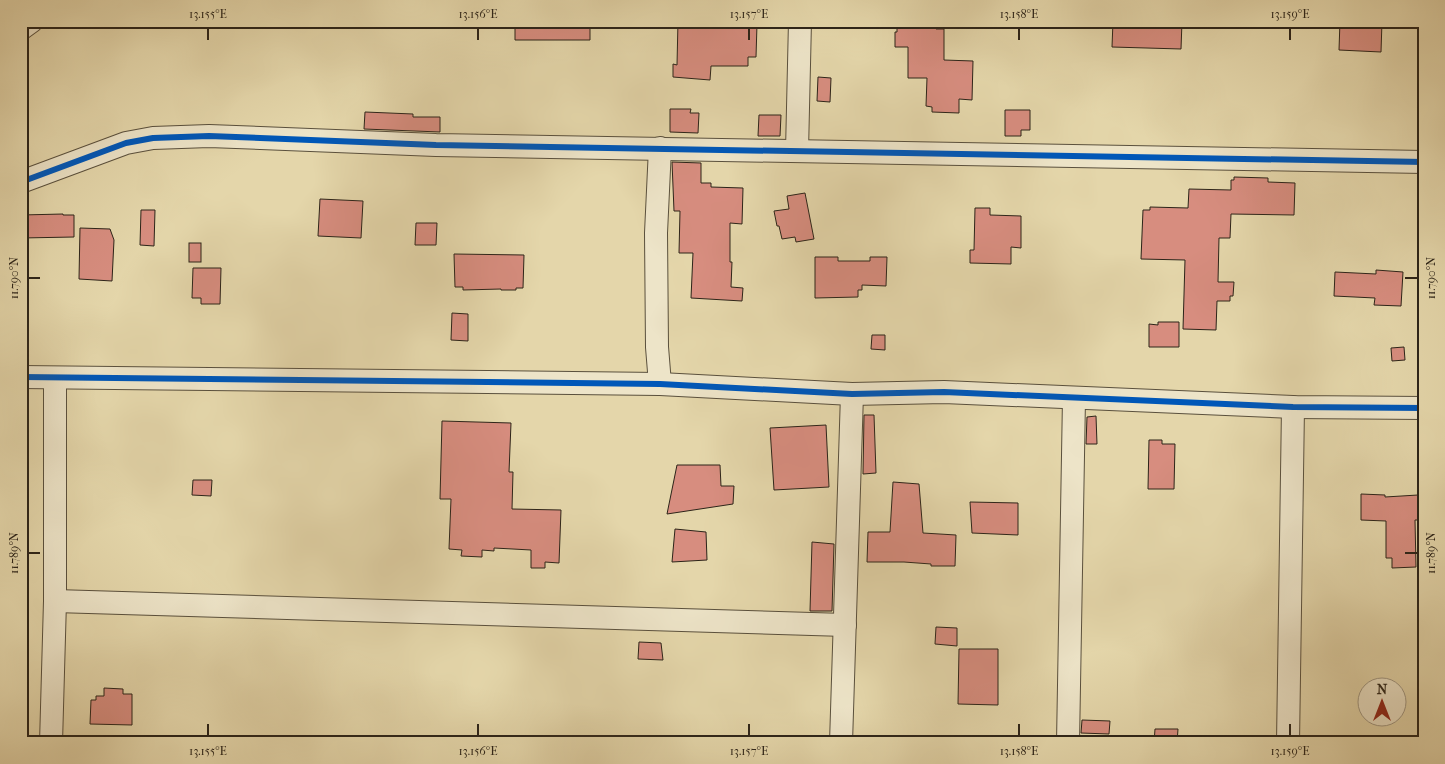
<svg xmlns="http://www.w3.org/2000/svg" width="1445" height="764" viewBox="0 0 1445 764" font-family="'IM FELL French Canon',serif">
<style>
.building{fill:#d78d7f;stroke:#2c2419}
.lines{fill:none;stroke-linecap:round;stroke-linejoin:round}
.minor-casing{stroke:#5a503d;stroke-width:24}
.minor{stroke:#ede4c8;stroke-width:22}
.cycleway-casing{stroke:#ede4c8;stroke-width:9}
.cycleway{stroke:#0057b8;stroke-width:6}
.ticks{fill:none;stroke:#2c2419;stroke-width:2}
.neatline{fill:none;stroke:#2c2419;stroke-width:2}
.ticks-label{font-size:12px;text-anchor:middle;fill:#2c2419}
</style>
<rect width="100%" height="100%" fill="#e4d6aa"/>
<filter id="stains"><feTurbulence type="fractalNoise" baseFrequency=".004" numOctaves="4"/><feColorMatrix values="0 0 0 0 .2 0 0 0 0 .09 0 0 0 0 .02 0 0 0 .5 -.17"/></filter>
<radialGradient id="worn" r=".72"><stop offset=".6" stop-color="#630" stop-opacity="0"/><stop offset="1" stop-color="#630" stop-opacity=".3"/></radialGradient>
<!-- building -->
<g class="building">
<path d="M515 21H536V23H572V21H590V40H515Z"/>
<path d="M678 21 757 24 756 57H748V66H711L710 80 673 77V64L677 65Z"/>
<path d="M897 21H936V29H944V60L973 61 972 100 959 99V113L932 112V107L926 106 927 78H908V47H895V32H897Z"/>
<path d="M1113 21 1168 24V21H1182L1181 49 1112 47Z"/>
<path d="M1340 21H1382L1381 52 1339 50Z"/>
<path d="M818 77 831 78 830 102 817 101Z"/>
<path d="M670 109H691L690 113H699L698 133 670 132Z"/>
<path d="M1005 110H1030V130H1021V136H1005Z"/>
<path d="M365 112 413 114V117H440V132L364 129Z"/>
<path d="M759 115H781L780 136H758Z"/>
<path d="M672 162 701 163V183H711V187L743 188 742 224 730 223V262H732L731 287 743 288 742 301 691 298 693 253H679L680 211H674Z"/>
<path d="M1234 177 1268 178V182L1295 183 1294 215 1231 214 1230 238H1219L1218 282H1234L1233 296H1230V301H1217L1216 330 1183 329 1185 260 1141 259 1143 210H1150V207L1188 208 1189 189 1231 190V180H1234Z"/>
<path d="M805 193 814 239 796 242 795 237 782 239 779 226H777L774 211 789 209 787 196Z"/>
<path d="M320 199 363 201 361 238 318 236Z"/>
<path d="M975 208H990V215L1021 216V248L1011 247V264L970 263V250H974Z"/>
<path d="M141 210H155L154 246 140 245Z"/>
<path d="M63 214V215H74V237L21 238V215Z"/>
<path d="M416 223H437L436 245H415Z"/>
<path d="M80 228 110 229 114 240 112 281 79 279Z"/>
<rect x="189" y="243" width="12" height="19"/>
<path d="M454 254 524 255 523 288H516V290H501V289L463 290V287H455Z"/>
<path d="M815 257H838V261H870V257H887L886 286 862 285V290H858V297L815 298Z"/>
<path d="M193 268H221L220 304H201V298H192Z"/>
<path d="M1376 270 1403 272 1401 306 1374 305 1375 298 1334 296 1335 272 1376 274Z"/>
<path d="M452 313 468 314V341L451 340Z"/>
<path d="M1158 322H1179V347H1149V324L1158 325Z"/>
<path d="M872 335H885V350L871 349Z"/>
<path d="M1404 347 1405 360 1392 361 1391 348Z"/>
<path d="M864 415H874L876 473 863 474Z"/>
<path d="M1096 416 1097 444H1086L1087 417Z"/>
<path d="M442 421 511 423 509 472H513L512 509 561 510 559 563 545 562V568H531V550L494 548V551L482 550V557L461 556 462 550 449 549 451 499H440Z"/>
<path d="M826 425 829 487 774 490 770 428Z"/>
<path d="M1149 440H1162V444H1175L1174 489H1148Z"/>
<path d="M677 465H720L721 486H734L733 504 667 514Z"/>
<path d="M193 480H212L211 496 192 495Z"/>
<path d="M893 482 919 484 923 533 956 535 955 566H931V564L904 562H867L868 532H890Z"/>
<path d="M1361 494 1385 495V497L1418 495 1419 520H1415L1416 567 1392 568V558H1386V521L1361 520Z"/>
<path d="M970 502 1018 503V535L972 533Z"/>
<path d="M675 529 706 532 707 560 672 562Z"/>
<path d="M812 542 834 544 832 611H810Z"/>
<path d="M936 627 957 628V646L935 644Z"/>
<path d="M639 642 661 643 663 660 638 659Z"/>
<path d="M959 649H998V705L958 704Z"/>
<path d="M104 688 123 689V694H132V725L90 724 91 700H96V696H104Z"/>
<path d="M1082 720 1110 721 1109 734 1081 733Z"/>
<path d="M1155 729H1178L1177 743H1154Z"/>
</g>
<g class="lines">
<defs>
<g id="minor">
<path d="M21 29 32 21"/>
<path d="M660 148 656 233 657 347 660 384"/>
<path d="M797 151 800 21"/>
<path d="M21 182 126 143 153 138 209 136 436 145 1424 162"/>
<path d="M21 377 660 384 852 394 944 392 1293 407 1424 408"/>
<path d="M55 601 845 625"/>
<path d="M51 743 55 601V378"/>
<path d="M841 743 852 394"/>
<path d="M1068 743 1074 398"/>
<path d="M1288 743 1293 407"/>
</g>
</defs>
<!-- minor casing -->
<use href="#minor" class="minor-casing"/>
<!-- minor -->
<use href="#minor" class="minor"/>
<defs>
<g id="cycleway">
<path d="M21 182 126 143 153 138 209 136 436 145 1424 162"/>
<path d="M21 377 660 384 852 394 944 392 1293 407 1424 408"/>
</g>
</defs>
<!-- cycleway casing -->
<use href="#cycleway" class="cycleway-casing"/>
<!-- cycleway -->
<use href="#cycleway" class="cycleway"/>
</g>
<!-- ticks -->
<path class="ticks" d="M208 28V40M478 28V40M749 28V40M1019 28V40M1290 28V40M28 278H40M1405 278H1418M28 553H40M1405 553H1418M208 724V736M478 724V736M749 724V736M1019 724V736M1290 724V736"/>
<!-- margin -->
<rect width="1445" height="764" fill="none" stroke="#e4d6aa" stroke-width="55"/>
<!-- north arrow -->
<g transform="translate(1382 702)"><circle r="24" fill="#ede4c8" stroke="#a09782"/>
<path d="M0-4L9 19L0 12L-9 19Z" fill="#8f2418"/>
<text y="-8" font-size="14" font-weight="bold" text-anchor="middle" fill="#2c2419">N</text>
</g>
<rect x="28" y="28" width="1390" height="708" class="neatline"/>
<g class="ticks-label">
<text x="208" y="18">13.155°E</text>
<text x="478" y="18">13.156°E</text>
<text x="749" y="18">13.157°E</text>
<text x="1019" y="18">13.158°E</text>
<text x="1290" y="18">13.159°E</text>
<text transform="translate(14 278) rotate(-90)" y="4">11.790°N</text>
<text transform="translate(1431 278) rotate(-90)" y="4">11.790°N</text>
<text transform="translate(14 553) rotate(-90)" y="4">11.789°N</text>
<text transform="translate(1431 553) rotate(-90)" y="4">11.789°N</text>
<text x="208" y="755">13.155°E</text>
<text x="478" y="755">13.156°E</text>
<text x="749" y="755">13.157°E</text>
<text x="1019" y="755">13.158°E</text>
<text x="1290" y="755">13.159°E</text>
</g>
<rect width="100%" height="100%" filter="url(#stains)"/>
<rect width="100%" height="100%" fill="url(#worn)"/>
</svg>
